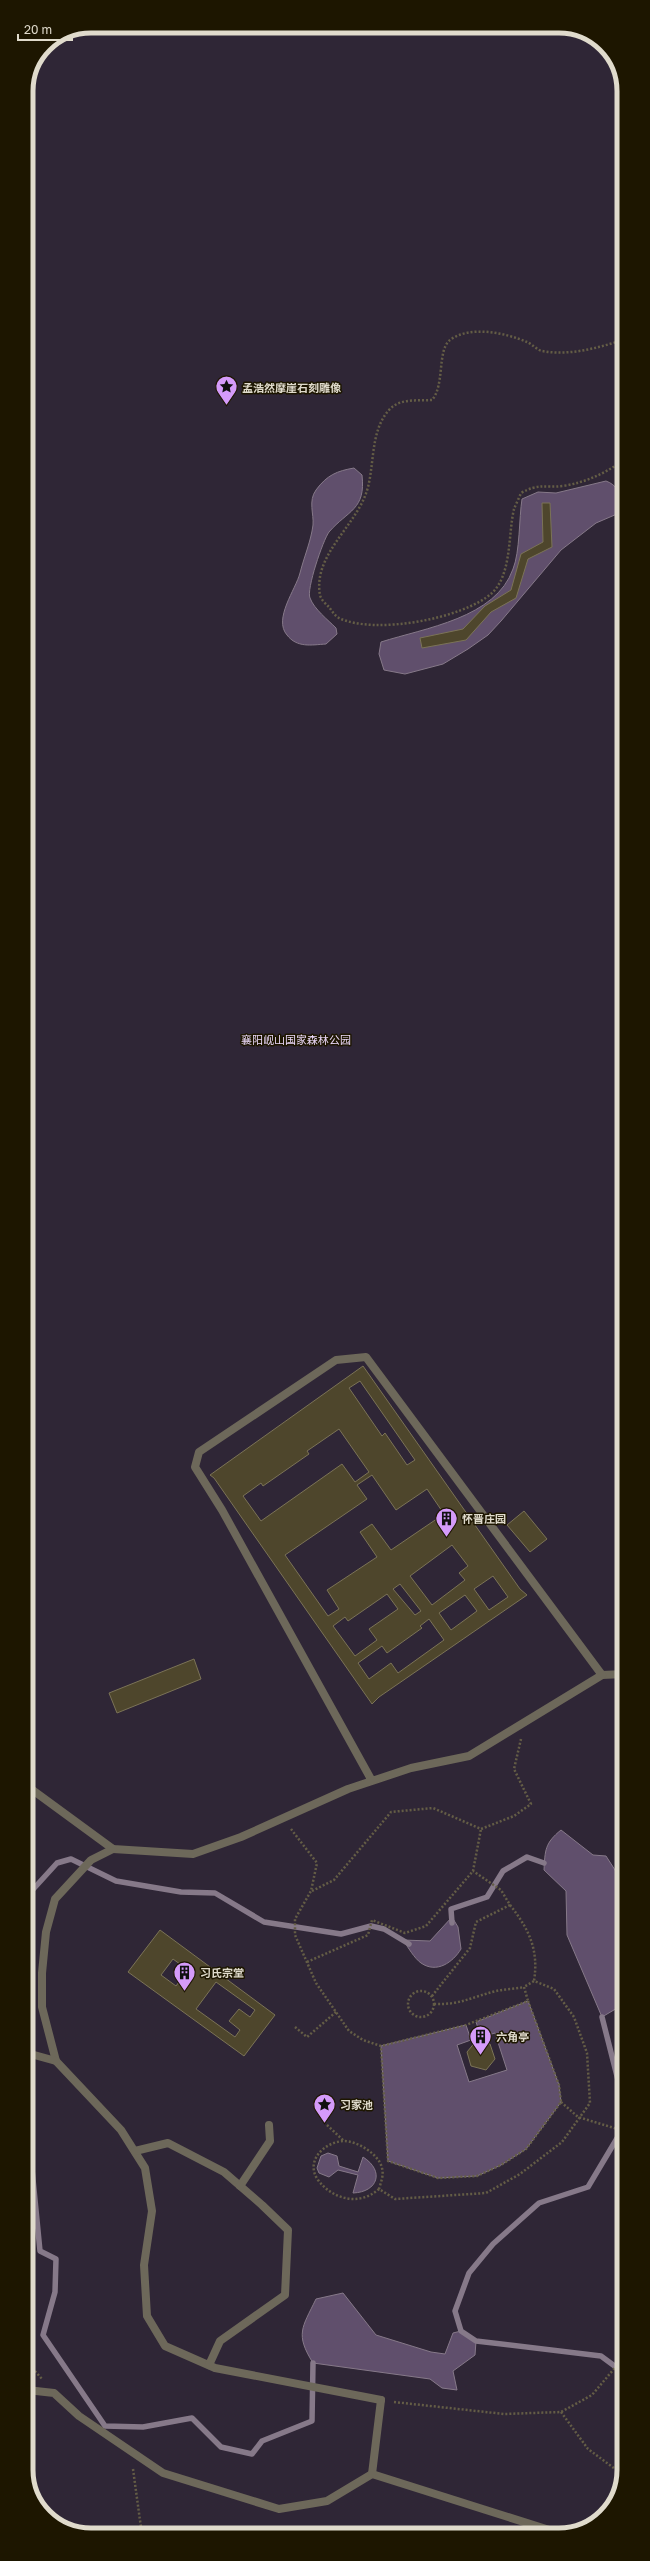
<svg xmlns="http://www.w3.org/2000/svg" width="650" height="2561" viewBox="0 0 650 2561" font-family="'Golos Text','Noto Sans SC',sans-serif">
<style>
.green{fill:#2f2636}
.water{fill:#604f6c;stroke:#867989}
.lines{fill:none;stroke-linecap:round;stroke-linejoin:round}
.stream{stroke:#867989;stroke-width:5.5}
.building{fill:#4e462c;stroke:#7b7357;fill-rule:evenodd}
.path{stroke:#645d46;stroke-width:2.5;stroke-dasharray:2 2;stroke-linecap:butt}
.service{stroke:#6d685a;stroke-width:8}
.pedestrian{stroke:#6d685a;stroke-width:8}
.minor{stroke:#6d685a;stroke-width:8}
.labels{text-anchor:middle;dominant-baseline:central;stroke-width:3;stroke-linejoin:round;paint-order:stroke}
.poi-label{font-size:11px;font-weight:bold;fill:#e0dbcc;stroke:#1d1600;text-anchor:start}
.park-label{font-size:11px;fill:#ebd8f9;stroke:#1d1600}
.rim{fill:none;stroke:#e0dbcc;stroke-width:5}
</style>
<rect width="100%" height="100%" fill="#271f05"/>
<!-- green -->
<path class="green" d="M91 26 567 27 602 42 623 79 624 2470 608 2513 571 2534 87 2535 48 2519 27 2482 26 91 45 45Z"/>
<!-- water -->
<g class="water">
<path d="M354 468 362 475C366 510 348 510 329 532 323 540 306 590 310 598 314 609 328 620 336 628L337 634 326 644C311 645 297 648 287 635 273 619 296 589 300 573 304 557 311 541 313 525 314 514 308 501 316 490 327 475 337 471 354 468Z"/>
<path d="M606 481C617 485 620 493 622 504L617 514 596 523 561 550 501 621 488 635 468 649 443 664 405 674 384 670 379 654 381 642C425 628 496 618 513 569 520 552 519 518 522 499L538 492 556 493Z"/>
<path d="M561 1830 593 1855 606 1856 624 1884V2004L602 2017 567 1935 566 1891 544 1870C545 1850 545 1843 561 1830Z"/>
<path d="M452 1917 458 1927 461 1949C453 1962 437 1974 421 1963 414 1958 408 1947 403 1940L430 1941Z"/>
<path d="M528 2001 559 2085 561 2102 526 2149 501 2165 477 2176 438 2178 388 2161 381 2046 466 2025 471 2040 457 2045 469 2082 507 2070 495 2033 481 2037 476 2022Z"/>
<path d="M328 2153 337 2156 339 2166 358 2172 363 2157C385 2171 378 2192 353 2193L358 2175 338 2170 329 2177 319 2173 317 2168 321 2156Z"/>
<path d="M343 2293 376 2335 431 2352 445 2354 453 2333 461 2331 476 2341 475 2355 453 2371 457 2390 442 2388 430 2379 313 2363C295 2334 302 2328 316 2299Z"/>
</g>
<g class="lines">
<!-- stream -->
<g class="stream">
<path d="M27 1896 57 1863 71 1859 116 1881 181 1892 215 1893 264 1922 341 1934 371 1926 384 1929 409 1944"/>
<path d="M452 1923 451 1909 487 1897 503 1871 527 1857 544 1863"/>
<path d="M602 2017 618 2080 619 2135 588 2187 539 2203 493 2244 469 2273 455 2311 461 2331 476 2341 601 2356 624 2373"/>
<path d="M27 2165 32 2169 40 2251 56 2259 55 2292 43 2335 105 2426 143 2427 192 2418 221 2447 252 2454 262 2441 312 2421 313 2363"/>
</g>
</g>
<!-- building -->
<g class="building">
<path d="M542 503H550L552 547 528 559 516 598 491 612 466 640 422 648 420 638 463 629 485 606 511 590 521 554 543 542Z"/>
<path d="M363 1366 520 1589 527 1595 379 1697 372 1704 214 1478 210 1475ZM360 1381 415 1460 407 1465 385 1433 382 1436 349 1388ZM339 1429 369 1472 355 1482 342 1464 261 1521 243 1496 261 1483 263 1486 309 1454 307 1451ZM372 1475 396 1510 427 1489 444 1514 391 1550 372 1524 360 1532 377 1557 327 1590 339 1609 328 1616 285 1555 367 1499 357 1485ZM452 1545 468 1566 459 1573 465 1580 432 1605 410 1576ZM493 1576 508 1597 489 1610 474 1589ZM400 1584 421 1611 415 1615 393 1589ZM387 1594 398 1609 369 1629 377 1640 355 1656 333 1626 345 1617 348 1621ZM465 1595 477 1611 451 1630 439 1613ZM429 1619 444 1640 398 1673 391 1663 369 1679 358 1663 382 1646 387 1653 422 1628 420 1626Z"/>
<path d="M524 1511 547 1539 530 1552 507 1525Z"/>
<path d="M194 1659 201 1679 117 1713 109 1693Z"/>
<path d="M160 1930 275 2015 244 2056 128 1972ZM173 1959 188 1970 176 1986 161 1975ZM216 1982 255 2010 250 2017 239 2009 229 2021 240 2030 235 2037 196 2009Z"/>
<path d="M476 2041 490 2044 495 2059 486 2070 471 2066 467 2052Z"/>
</g>
<g class="lines">
<!-- path -->
<g class="path">
<path d="M623 340C597 348 570 356 542 351 537 350 532 344 527 342 506 333 470 325 450 340 437 350 445 385 432 400 419 401 402 398 391 408 368 430 376 470 365 496 352 529 313 557 320 595 321 600 326 604 329 607 332 611 335 616 339 618 374 635 463 619 492 593 512 574 508 534 514 509 516 504 519 498 521 493 539 483 544 488 563 486 587 482 603 474 623 461"/>
<path d="M291 1829 317 1863 311 1891 295 1919V1935L316 1983 349 2031 363 2040 381 2046 466 2025 528 2001 559 2085 561 2102 526 2149 501 2165 477 2176 438 2178 388 2161 381 2046"/>
<path d="M312 1891 334 1880 391 1812 433 1808 481 1829 514 1816 531 1804 514 1769 521 1739"/>
<path d="M510 1905C529 1929 539 1950 534 1981"/>
<path d="M307 1962 368 1935 372 1920 405 1933 426 1926 473 1871 481 1829"/>
<circle cx="421" cy="2004" r="13"/>
<path d="M432 1996 470 1948 476 1922 510 1905 501 1890 473 1871"/>
<path d="M434 2004C460 2005 472 1997 496 1991 505 1989 515 1989 524 1987L528 2001"/>
<path d="M295 2027 307 2037 336 2012"/>
<path d="M561 2102 578 2117 624 2131"/>
<path d="M327 2125 344 2141"/>
<path d="M379 2189C360 2206 333 2200 318 2180 305 2162 323 2142 344 2141 357 2141 379 2154 382 2168 384 2175 381 2182 379 2189L395 2199 486 2193 520 2174 562 2142 590 2103 587 2053 574 2017 554 1989 534 1981 524 1987"/>
<path d="M27 2362 42 2379"/>
<path d="M394 2402 504 2414 561 2412 592 2395 624 2357"/>
<path d="M561 2412 588 2449 622 2474"/>
<path d="M133 2469 142 2535"/>
</g>
<!-- service -->
<path class="service" d="M602 1675 624 1674"/>
<!-- pedestrian -->
<g class="pedestrian">
<path d="M27 1786 113 1849 193 1854 241 1837 348 1789 411 1768 469 1756 602 1675 366 1357 336 1360 199 1452 195 1467 222 1510 372 1781"/>
<path d="M113 1849 91 1860 55 1899 46 1932 42 1973V2007L56 2061 121 2130 145 2168 152 2211 144 2265 147 2316 165 2346 215 2368 381 2400"/>
<path d="M27 2053 56 2061"/>
<path d="M135 2151 168 2143 224 2172 262 2205 288 2230 285 2295 220 2341 209 2365"/>
<path d="M240 2186 270 2141 269 2125"/>
</g>
<!-- minor -->
<g class="minor">
<path d="M27 2390 54 2393 79 2416 163 2473 279 2509 327 2501 372 2474 562 2534"/>
<path d="M372 2474 381 2400"/>
</g>
</g>
<!-- icons -->
<defs>
<symbol id="sight-pin" viewBox="-11 -11 22 30"><path d="M0 17L-7.5 6A9.5 9.5 0 1 1 7.5 6Z" fill="#d59bfa" stroke="#1d1600"/><path d="M0-6L1.8-2.2L6-1.7L2.9 1.2L3.7 5.4L0 3.3L-3.7 5.4L-2.9 1.2L-6-1.7L-1.8-2.2Z" fill="#111"/></symbol>
<symbol id="building-pin" viewBox="-11 -11 22 30"><path d="M0 17L-7.5 6A9.5 9.5 0 1 1 7.5 6Z" fill="#d59bfa" stroke="#1d1600"/><path d="M-4-6H4V6H1V3H-1V6H-4ZM-2.5-4.3h1.7v1.8h-1.7ZM.8-4.3h1.7v1.8H.8ZM-2.5-1h1.7V.8h-1.7ZM.8-1h1.7V.8H.8Z" fill="#111"/></symbol>
</defs>
<g fill-rule="evenodd">
<use href="#sight-pin" x="214" y="374" width="25" height="34"/>
<use href="#building-pin" x="434" y="1506" width="25" height="34"/>
<use href="#building-pin" x="172" y="1960" width="25" height="34"/>
<use href="#building-pin" x="468" y="2024" width="25" height="34"/>
<use href="#sight-pin" x="312" y="2092" width="25" height="34"/>
</g>
<g class="labels">
<!-- poi labels -->
<g class="poi-label">
<text x="242" y="387">孟浩然摩崖石刻雕像</text>
<text x="462" y="1518">怀晋庄园</text>
<text x="200" y="1972">习氏宗堂</text>
<text x="496" y="2036">六角亭</text>
<text x="340" y="2104">习家池</text>
</g>
<!-- park labels -->
<g class="park-label">
<text x="296" y="1039">襄阳岘山国家森林公园</text>
</g>
</g>
<!-- crop -->
<path d="M0 0H650V2561H0ZM91 33H559A58 58 0 0 1 617 91V2470A58 58 0 0 1 559 2528H91A58 58 0 0 1 33 2470V91A58 58 0 0 1 91 33Z" fill="#1d1600" fill-rule="evenodd"/>
<path class="rim" d="M91 33H559A58 58 0 0 1 617 91V2470A58 58 0 0 1 559 2528H91A58 58 0 0 1 33 2470V91A58 58 0 0 1 91 33Z"/>
<!-- scale -->
<path d="M18 34v6h54v-6" fill="none" stroke="#e0dbcc" stroke-width="2"/>
<text x="24" y="34" font-size="12" fill="#e0dbcc" stroke="#1d1600" stroke-width="3" paint-order="stroke">20 m</text>
</svg>
